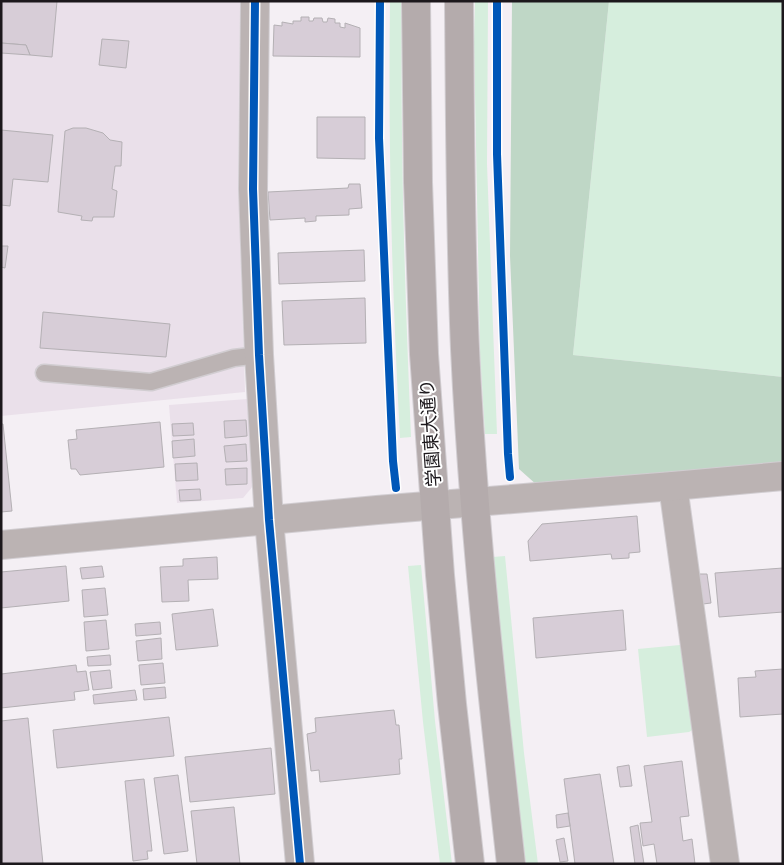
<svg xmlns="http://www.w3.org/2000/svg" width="784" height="865" viewBox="0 0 784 865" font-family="'Space Grotesk','Noto Sans JP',sans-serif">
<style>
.built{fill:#eae0ea}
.green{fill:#d6eedd}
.forest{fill:#bfd7c6}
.building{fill:#d7cdd7;stroke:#b4b0b4}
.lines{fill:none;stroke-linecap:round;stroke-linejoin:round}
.service-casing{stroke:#d1cdd1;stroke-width:19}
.minor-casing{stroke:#d1cdd1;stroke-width:30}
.tertiary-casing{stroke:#d1cdd1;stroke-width:30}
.primary-casing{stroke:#d1cdd1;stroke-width:30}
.service{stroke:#bbb3b3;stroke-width:16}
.minor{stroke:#bbb3b3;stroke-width:28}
.tertiary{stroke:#bbb3b3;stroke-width:28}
.primary{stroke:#b4abac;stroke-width:28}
.cycleway-casing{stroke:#fff;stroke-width:11}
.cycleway{stroke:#0057b8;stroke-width:8}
.labels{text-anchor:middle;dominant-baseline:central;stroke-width:4;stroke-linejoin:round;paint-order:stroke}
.street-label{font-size:18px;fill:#1c181c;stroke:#fff}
</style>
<rect width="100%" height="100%" fill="#f4eff4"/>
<!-- built -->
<g class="built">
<path d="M1 1H240L238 176 245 392 1 416Z"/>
<path d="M247 399 253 486 243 498 177 503 169 405Z"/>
</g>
<!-- green -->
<g class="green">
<path d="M390 1H402C400 147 405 292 411 437L400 438C392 292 388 147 390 1Z"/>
<path d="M475 1H488L487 164 497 434H485L480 353 474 42Z"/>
<path d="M609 1H783V377L573 355Z"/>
<path d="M505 556 524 753 538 864H526L512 754 493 557Z"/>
<path d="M421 565 435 721 452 864H440L423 722 408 566Z"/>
<path d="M680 645 694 729 689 732 647 737 638 649Z"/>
</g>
<!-- forest -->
<path class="forest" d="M512 1H609L573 355 783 377V463L538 486 519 469 510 256Z"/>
<!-- building -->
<g class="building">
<path d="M1 1H57L52 57 30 55 26 45 1 43Z"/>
<path d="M301 17H309V21H313L314 18H322L323 22H327L328 18 335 19V23H340V27L345 28V23L360 28V57L273 56 274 25 282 26V22L293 24V21H301Z"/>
<path d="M102 39 129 41 126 68 99 65Z"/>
<path d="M1 43 26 45 30 55 1 53Z"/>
<path d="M317 117H365V159L317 158Z"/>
<path d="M73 128H86L103 133 110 140 122 142 121 166H115L112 189 117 191 114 217H93L92 221 81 220 82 216 58 212 65 131Z"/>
<path d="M1 130 53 135 48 182 13 179 10 206 1 205Z"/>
<path d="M349 184H360L362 208 349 209V215L316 216V221L305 222V218L270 220 268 192 348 188Z"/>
<path d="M1 246H8L5 268 1 267V269Z"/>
<path d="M364 250 365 281 279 284 278 253Z"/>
<path d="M365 298 366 343 284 345 282 301Z"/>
<path d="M43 312 170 324 166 357 40 348Z"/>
<path d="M246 420 247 436 225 438 224 421Z"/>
<path d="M160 422 164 467 80 475 76 469H71L68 440 77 439 76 430Z"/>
<path d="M193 423 194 435 173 436 172 424Z"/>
<path d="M1 424H3L12 511 1 512Z"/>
<path d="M194 439 195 456 173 458 172 441Z"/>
<path d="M246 444 247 461 226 462 224 446Z"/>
<path d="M197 463 198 480 176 481 175 464Z"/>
<path d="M247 468V484L226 485 225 469Z"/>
<path d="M200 489 201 500 180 501 179 490Z"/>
<path d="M637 516 640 552 629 553V558L612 559 611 554 530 561 528 541 542 524Z"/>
<path d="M217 557 218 579 188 580 189 601 162 602 160 567 183 566V559Z"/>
<path d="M66 566 69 601 1 608V572Z"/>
<path d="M102 566 104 577 82 579 80 568Z"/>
<path d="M783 568V612L719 617 715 573Z"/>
<path d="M699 574H707L711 603 703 604Z"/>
<path d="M105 588 108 615 84 617 82 590Z"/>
<path d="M213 609 218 646 176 650 172 614Z"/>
<path d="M623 610 626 650 536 658 533 618Z"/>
<path d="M106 620 109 649 86 651 84 622Z"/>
<path d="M160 622 161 634 136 636 135 624Z"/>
<path d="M161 638 162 659 138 661 136 641Z"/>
<path d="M110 655 111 665 88 666 87 657Z"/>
<path d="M163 663 165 683 141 685 139 665Z"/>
<path d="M76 665 77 672 86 671 89 690 74 692 75 700 1 708V674Z"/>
<path d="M783 669V714L740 717 738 678 756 677 755 671Z"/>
<path d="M110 670 112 688 93 690 90 672Z"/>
<path d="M165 687 166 698 144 700 143 689Z"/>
<path d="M135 690 137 700 94 704 93 695Z"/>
<path d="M394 710 396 725H399L402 759H399L400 774 320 782 319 770 311 771 307 734 316 732 315 718Z"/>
<path d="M169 717 174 756 57 768 53 730Z"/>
<path d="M28 718 43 864H2L1 721Z"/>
<path d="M271 748 275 794 190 802 185 757Z"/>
<path d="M682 761 689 816 680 817 683 841 692 839 695 864H657L654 844 643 846 640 823 652 822 644 766Z"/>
<path d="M629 765 632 786 620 787 617 767Z"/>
<path d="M600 774 614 864H575L564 779Z"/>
<path d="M178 775 188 851 164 854 154 778Z"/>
<path d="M144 779 152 851H147L148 859 133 861 125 781Z"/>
<path d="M234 807 240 864H197L191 811Z"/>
<path d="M568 813 570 826 557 828 556 815Z"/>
<path d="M638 825 644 864H635L630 827Z"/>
<path d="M564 838 568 861 560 862 556 840Z"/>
</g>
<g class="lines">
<defs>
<path id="service" d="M44 373 151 382 234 358 259 355"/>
<g id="minor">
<path d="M255 1 253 189 259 355 269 520 300 864"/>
<path d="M673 486 725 864"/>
</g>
<path id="tertiary" d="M1 545 377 510 673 486 783 476"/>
<g id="primary">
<path d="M416 1 418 182 424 354 440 575 452 704 470 864"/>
<path d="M459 1C460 117 460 233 465 349 473 521 492 693 511 864"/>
</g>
</defs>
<!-- service casing -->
<use href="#service" class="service-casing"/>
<!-- minor casing -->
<use href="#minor" class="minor-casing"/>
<!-- tertiary casing -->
<use href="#tertiary" class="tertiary-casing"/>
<!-- primary casing -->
<use href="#primary" class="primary-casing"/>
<!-- service -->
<use href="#service" class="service"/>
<!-- minor -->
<use href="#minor" class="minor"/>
<!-- tertiary -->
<use href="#tertiary" class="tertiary"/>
<!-- primary -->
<use href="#primary" class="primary"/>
<defs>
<g id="cycleway">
<path d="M255 1 253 189 259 355 269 520 300 864"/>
<path d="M380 1 379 138 393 461 396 488"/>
<path d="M497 1V154L508 454 510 477"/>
</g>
</defs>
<!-- cycleway casing -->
<use href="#cycleway" class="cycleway-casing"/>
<!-- cycleway -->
<use href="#cycleway" class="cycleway"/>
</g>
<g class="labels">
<!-- street labels -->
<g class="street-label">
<text transform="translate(430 433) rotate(-94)">学園東大通り</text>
</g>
</g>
<!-- border -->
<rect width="784" height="865" fill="none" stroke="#1c181c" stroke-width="5"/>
</svg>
